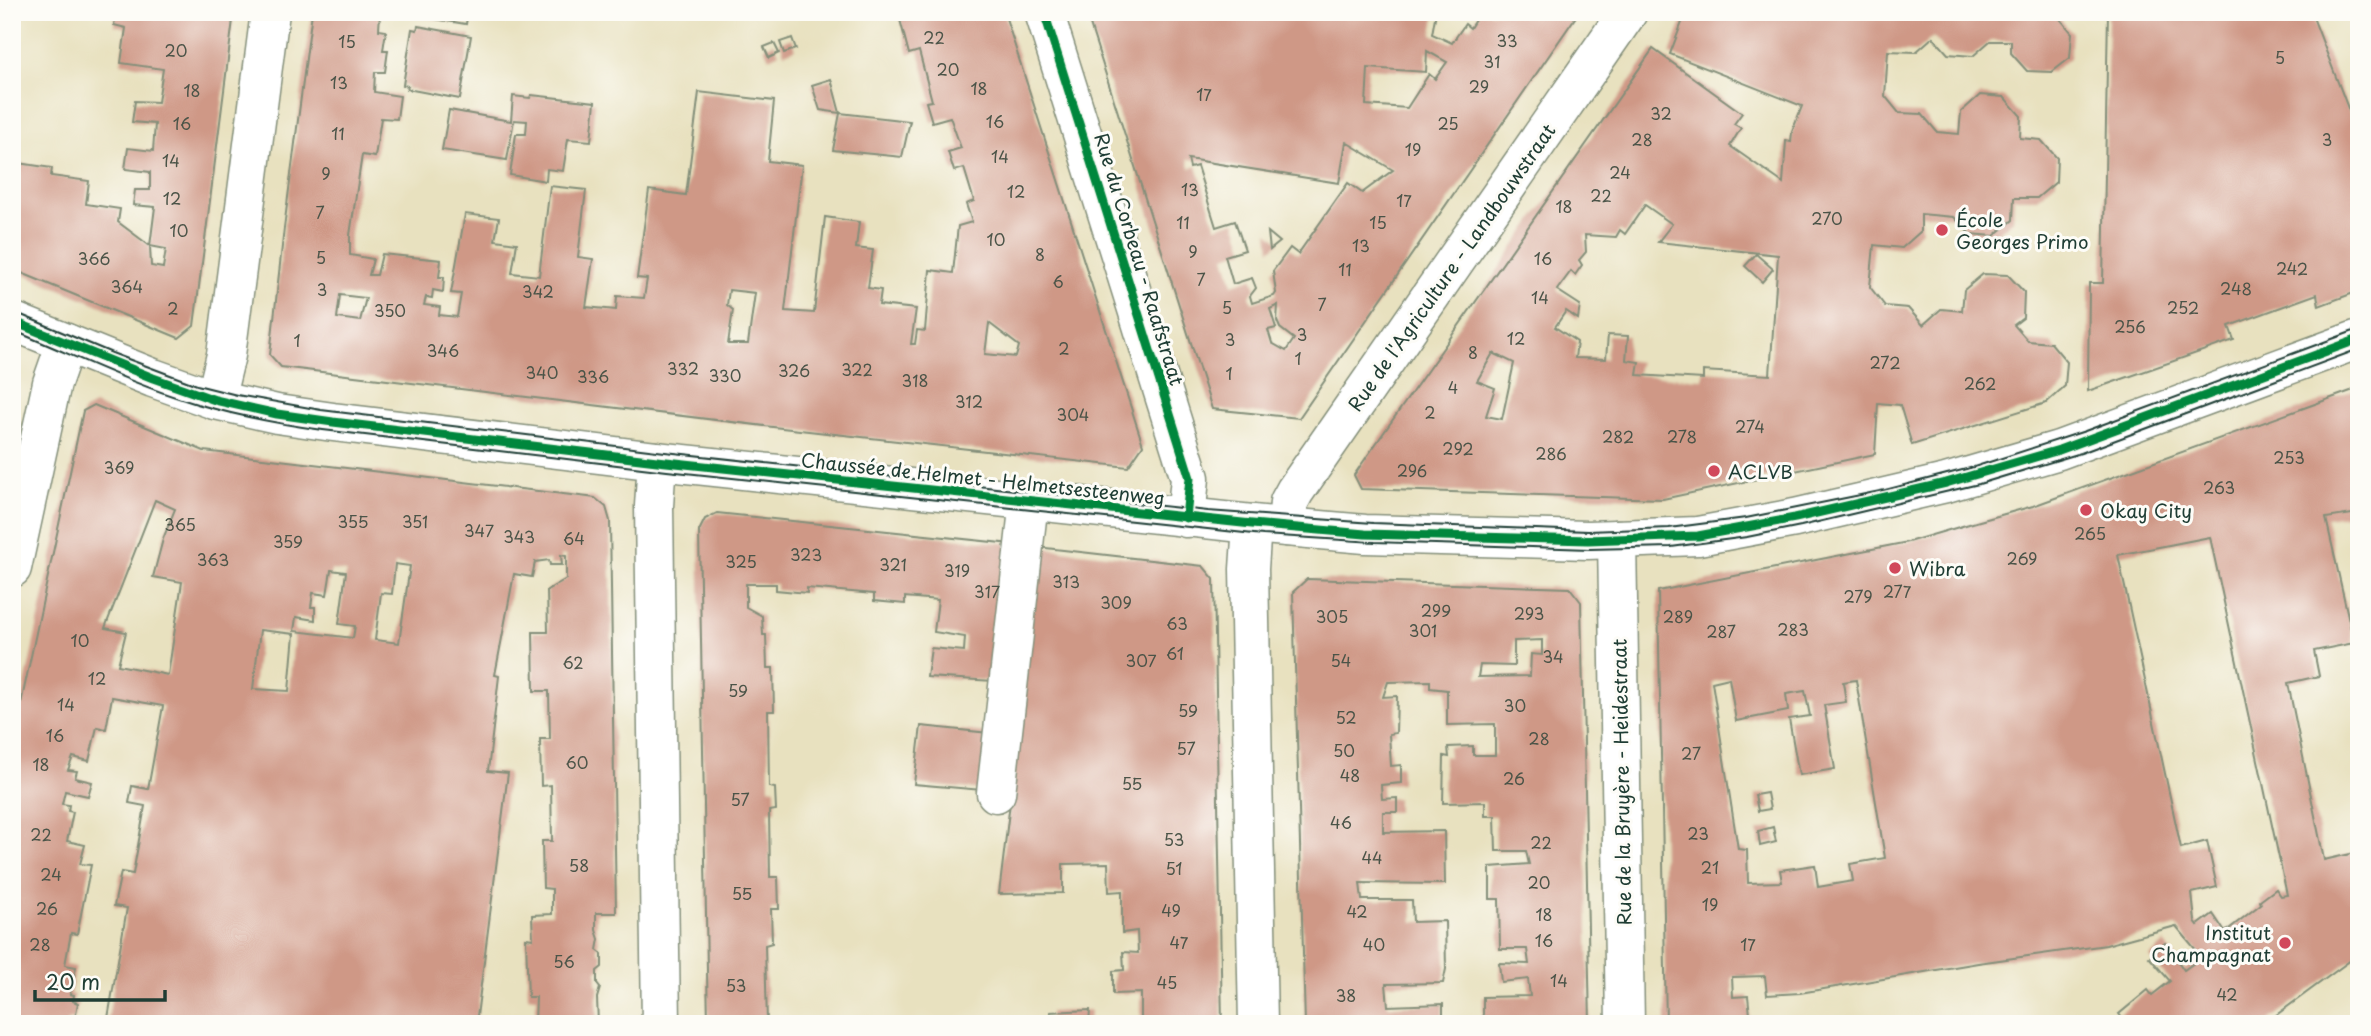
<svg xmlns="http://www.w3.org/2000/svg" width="2371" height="1036" viewBox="0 0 2371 1036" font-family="'Playpen Sans',sans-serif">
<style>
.building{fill:#cf9886;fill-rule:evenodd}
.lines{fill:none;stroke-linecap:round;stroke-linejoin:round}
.minor-casing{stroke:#848f7a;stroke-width:41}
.tertiary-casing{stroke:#848f7a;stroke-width:41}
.minor{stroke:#fff;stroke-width:38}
.tertiary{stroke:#fff;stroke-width:38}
.tram{stroke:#1f3d34;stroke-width:2}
.cycleway-casing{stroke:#fdfcf7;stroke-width:13}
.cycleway{stroke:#00873e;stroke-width:9}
.poi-dot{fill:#d1495b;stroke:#fdfcf7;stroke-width:2.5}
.labels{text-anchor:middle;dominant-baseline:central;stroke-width:6;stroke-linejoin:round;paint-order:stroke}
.number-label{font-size:16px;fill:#4b5448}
.poi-label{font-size:19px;fill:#1f3d34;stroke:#fdfcf7;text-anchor:start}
.street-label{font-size:19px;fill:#1f3d34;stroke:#fdfcf7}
</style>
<rect width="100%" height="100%" fill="#fdfcf7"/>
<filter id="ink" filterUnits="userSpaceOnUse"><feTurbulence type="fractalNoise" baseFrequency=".0143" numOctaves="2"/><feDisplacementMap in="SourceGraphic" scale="14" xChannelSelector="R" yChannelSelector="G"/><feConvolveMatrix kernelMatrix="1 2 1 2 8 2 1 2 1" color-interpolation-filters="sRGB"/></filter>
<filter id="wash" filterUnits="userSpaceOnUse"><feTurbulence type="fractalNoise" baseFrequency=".00686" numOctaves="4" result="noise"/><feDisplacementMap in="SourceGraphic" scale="28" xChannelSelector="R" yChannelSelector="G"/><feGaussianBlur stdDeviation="1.57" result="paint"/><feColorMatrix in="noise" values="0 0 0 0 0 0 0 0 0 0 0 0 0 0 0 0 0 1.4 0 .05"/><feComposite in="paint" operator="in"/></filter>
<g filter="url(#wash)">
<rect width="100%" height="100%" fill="#e8e1bf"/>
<g id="blocks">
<!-- building -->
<g class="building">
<path d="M116 12H234L194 326 179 338 12 269V162L52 168 51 176 89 181 86 204 120 209 118 222 150 246 151 266 163 268 166 249 150 246 155 207 133 205 135 190H150V172L125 169 128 148 153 151 155 124 132 122 135 101 158 102 163 69 121 63 126 28 114 25Z"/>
<path d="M312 12H380L379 30 386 31 383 50H388L385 72H375L374 92 400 96 397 119 381 118 375 157 362 155 350 235V255L373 259 369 275H377L382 254 441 260 439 277H444L443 292 433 290 432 298 426 297 424 305 440 307 439 315 457 317 461 294 451 293 465 214 499 218 495 240 517 243 512 273 539 276 550 186 586 190 578 257 593 259 586 307 616 310 617 296 644 298 647 279 637 278 649 190 686 195 699 92 774 101 768 161 802 165 785 311 814 313 825 217 859 222 856 248 873 250 868 288 881 290 879 305 916 309 911 344H915L917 330 925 331 930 270 953 273 958 226 972 222 966 204 974 201 964 168 954 171 948 152 961 148 950 117 932 122 926 102 932 101 919 51 909 54 898 12H1004L1143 445 1128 467 773 427 281 367 270 355 284 228ZM729 290 755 293 748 344H728L733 310 727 305ZM340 295 366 298 360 321 337 318ZM989 323 1019 346 1016 357 985 354Z"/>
<path d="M417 12H468L466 24 416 16Z"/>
<path d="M1086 12H1436L1432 34 1452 43 1465 24 1470 28 1480 12H1579L1299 418 1212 409ZM1427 51 1447 62 1435 79 1429 74 1407 108 1366 105 1368 68 1426 72ZM1346 142 1393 170 1362 193 1348 183 1298 254 1290 248 1273 271 1276 293 1274 296 1252 303 1250 296 1256 288 1252 278 1233 284 1225 256 1245 250 1235 221 1216 227 1197 166 1190 168 1188 159 1339 183ZM1278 305 1277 321 1280 328 1294 339 1286 351 1272 343 1268 330 1276 328 1270 309Z"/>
<path d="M1686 12H2060L2057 15 2072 33 2070 58 2052 72 2027 71 2011 53V41H1990L1973 56 1948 54 1933 37 1916 52 1888 51 1885 96 1899 113 1922 114 1937 132 1959 134 1961 112 1980 95 2004 97 2021 116 2020 138 2041 140 2057 158 2056 182 2037 198H2014L2013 220 1994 236 1970 234 1954 217 1921 214V231L1902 248 1874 245 1870 287 1885 306 1908 308 1923 325 1941 309 1962 311 1964 290 1983 274 2008 275 2024 292 2023 318 2014 325 2028 341 2051 343 2067 362 2065 386 2046 403 1912 445 1900 405 1878 403 1875 454 1663 499 1361 489 1354 475 1653 49 1742 113 1734 124 1741 128 1730 146 1783 183 1786 141 1791 142 1792 132 1802 106 1670 54ZM1645 205 1672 224 1658 242 1778 255 1770 375 1703 371V379L1637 375 1639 362 1626 360 1628 336 1608 335 1606 359 1575 358 1577 342 1555 327 1566 311 1578 319 1580 305 1557 290 1571 271 1575 275 1582 265 1579 260 1586 252 1585 235 1616 237 1620 230 1625 234ZM1493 353 1514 363 1502 419 1486 416 1495 388 1477 381Z"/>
<path d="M2108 12H2311L2359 137V291L2319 306 2317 294 2229 326 2234 340 2088 391 2089 283H2103Z"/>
<path d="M418 26 471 36 460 99 407 89 408 86 403 85 412 29 417 30Z"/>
<path d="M792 38 796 49 784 53 780 42Z"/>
<path d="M774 43 779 53 769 58 764 47Z"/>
<path d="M831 79 840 113 820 110 812 85Z"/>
<path d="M531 95 595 102 591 141 568 139 563 171 547 169 546 181 510 175 516 134H526L527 121 514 120 507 160 442 150 449 110 511 121 513 96 530 98Z"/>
<path d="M840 113 910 121 902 157 833 150Z"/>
<path d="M1268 232 1280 242 1270 250Z"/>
<path d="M1756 254 1773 269 1762 282 1745 266Z"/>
<path d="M2359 388V513L2326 518 2354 643 2314 651 2319 676 2288 683 2324 860 2359 852V954L2264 1024H2127L2119 1014 2148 990 2152 995 2170 981 2149 957 2165 943 2184 970 2202 957 2176 926 2106 945 1978 963 1800 993 1767 995 1765 976 1732 977 1733 997 1748 996 1751 1024H1666L1658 591 1908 542 1976 522 2033 506ZM2210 537 2287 895 2281 896 2276 889 2260 901 2261 904 2225 932 2213 914 2198 925 2195 921 2192 893 2217 887 2207 841 2181 848 2118 555ZM1729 678 1736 721 1788 711 1786 694 1805 691 1810 716 1789 719 1799 775 1835 769 1824 705 1846 702 1843 682 1856 680 1885 858 1850 864 1853 881 1818 887 1815 865 1780 870 1782 882 1748 883 1747 850 1738 849 1712 682Z"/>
<path d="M94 405 204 451 588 497 595 498 606 507 610 521 616 913H596V930L599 939 597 950 602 954V967L597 971V984L600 988 597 998 598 1024H535L536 997H528L526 938 533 939 532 915 552 914V889L543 888 542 841H552L551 785 541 786 540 739H550L549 691H534L533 632H548L547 590 566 579V556L561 555 562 565H550L549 560 535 562 532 577 514 574 495 675 499 676 488 771 508 773 476 1024H107L127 908 114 906 121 872 133 874 145 806 129 803 132 786 148 789 163 706 112 697 106 729 97 727 89 761 73 757 68 770 77 771 75 778 92 782 88 796 65 791 62 804 69 805 68 811 73 812 67 841 85 845 80 864 91 865 77 934 71 933 65 965 76 967 70 994 74 995 73 1001 78 1003 75 1018 66 1021V1024H12V746L83 411ZM155 500 175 509 163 539 153 577 182 582 168 675 118 665 126 632 105 628ZM395 564 410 566 399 643 375 640 381 593 392 594ZM331 570 346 572 339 624 355 626 353 638 294 631 296 617 315 620V607H311L313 593 327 595ZM260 630 294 634 289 691 253 689Z"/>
<path d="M717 513 1011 544 994 681 927 677 931 648 964 651 965 637 934 632 938 600 905 597V604L874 601V594L807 588V593L776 590V584H746V607L762 616 763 635H766L767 668H773L774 711H768L769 787 775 788 776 810 769 811 770 877H778L779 909H771L772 943 765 945 767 1024H708L699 531 705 519Z"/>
<path d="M1037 547 1203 566 1214 579 1222 1024H1141V993L1113 994V971L1124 970 1123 952 1138 953 1137 931 1122 933V891L1109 892 1108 863 1063 864V893L999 894 1016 753Z"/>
<path d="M1307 579 1570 588 1581 602 1590 1024H1483V997L1530 996 1528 979 1501 982 1499 963 1529 964 1527 949H1500L1499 899H1490V867L1529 864 1526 851H1496L1495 816H1485V802L1443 803 1444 756 1449 757 1448 747 1473 746V755H1495V724L1447 725V690L1430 688V681L1388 682 1383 697 1397 696 1396 733 1389 734 1391 766 1401 765V783L1381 785 1382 799 1397 798V812H1383V832L1444 831 1445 884 1360 883 1362 900H1412L1413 922 1445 921 1446 969 1443 983 1386 984 1388 1006 1443 1004V1024H1305L1293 592ZM1542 640V655L1531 654 1530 676 1478 677 1480 665 1514 666V641Z"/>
<path d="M921 726 989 733 982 790 914 784Z"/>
<path d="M1767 793 1770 809 1758 811 1755 795Z"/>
<path d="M1773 827 1776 842 1760 846 1758 831Z"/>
<path d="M1090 1010 1089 1024H1050V1012Z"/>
</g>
</g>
</g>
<g filter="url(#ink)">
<use href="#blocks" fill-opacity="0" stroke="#848f7a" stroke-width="2"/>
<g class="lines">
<defs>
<g id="minor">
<path d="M1044 12 1190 478 1186 518"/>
<path d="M215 400 226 355 270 12"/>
<path d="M657 461 654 506 661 1024"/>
<path d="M1252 524 1249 569 1258 1024"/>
<path d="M1287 527 1289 502 1295 491 1628 12"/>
<path d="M1617 539 1625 1024"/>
<path d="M12 568 52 383 66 343"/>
<path d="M996 793 1029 501"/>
</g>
<path id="tertiary" d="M12 321 153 378 215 400 277 414 333 422 657 461 1252 524 1365 534 1588 540 1698 536 1795 518 1946 483 2059 450 2359 339"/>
</defs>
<!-- minor casing -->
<use href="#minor" class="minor-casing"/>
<!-- tertiary casing -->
<use href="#tertiary" class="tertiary-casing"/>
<!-- minor -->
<use href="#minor" class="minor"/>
<!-- tertiary -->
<use href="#tertiary" class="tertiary"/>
<!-- tram -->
<g class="tram">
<path d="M12 311 112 353 197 385 237 395 321 410 665 452 1208 511 1373 523 1588 531 1669 528 1746 518 1885 490 1974 467 2085 431 2359 329"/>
<path d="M12 330C73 355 134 385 197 404 238 416 280 424 323 430L667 471 1263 535 1375 542 1590 549 1671 547 1747 537 1801 526 1979 484 2081 453 2359 349"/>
</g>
<defs>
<g id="cycleway">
<path d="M1044 12 1190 478 1186 518"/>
<path d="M12 321 153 378 215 400 277 414 333 422 657 461 1252 524 1365 534 1588 540 1698 536 1795 518 1946 483 2059 450 2359 339"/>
</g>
</defs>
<!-- cycleway casing -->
<use href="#cycleway" class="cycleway-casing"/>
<!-- cycleway -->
<use href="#cycleway" class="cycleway"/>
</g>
</g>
<!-- markers -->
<g class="poi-dot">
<circle cx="1942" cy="230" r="7"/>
<circle cx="1714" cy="471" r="7"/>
<circle cx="2086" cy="510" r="7"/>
<circle cx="1895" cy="568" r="7"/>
<circle cx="2285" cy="943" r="7"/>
</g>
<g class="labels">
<!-- number labels -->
<g class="number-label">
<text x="934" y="37">22</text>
<text x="1507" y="40">33</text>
<text x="347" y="41">15</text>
<text x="176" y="50">20</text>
<text x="2280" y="57">5</text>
<text x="1492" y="61">31</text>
<text x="948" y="69">20</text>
<text x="339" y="82">13</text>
<text x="1479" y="86">29</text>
<text x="979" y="88">18</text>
<text x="192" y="90">18</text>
<text x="1204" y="94">17</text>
<text x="1661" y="113">32</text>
<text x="995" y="121">16</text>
<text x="182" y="123">16</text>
<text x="1448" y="123">25</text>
<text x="338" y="133">11</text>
<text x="1642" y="139">28</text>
<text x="2327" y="139">3</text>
<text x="1413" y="149">19</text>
<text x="1000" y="156">14</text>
<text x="171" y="160">14</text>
<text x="1620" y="172">24</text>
<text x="326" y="173">9</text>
<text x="1190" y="189">13</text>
<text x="1016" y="191">12</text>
<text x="1601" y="195">22</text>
<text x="172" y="198">12</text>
<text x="1404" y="200">17</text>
<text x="1564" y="206">18</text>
<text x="320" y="212">7</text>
<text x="1827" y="218">270</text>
<text x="1183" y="222">11</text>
<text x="1378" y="222">15</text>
<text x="179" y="230">10</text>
<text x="996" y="239">10</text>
<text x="1361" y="245">13</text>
<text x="1193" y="251">9</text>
<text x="1040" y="254">8</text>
<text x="321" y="257">5</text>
<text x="94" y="258">366</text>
<text x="1543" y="258">16</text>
<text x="2292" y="268">242</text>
<text x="1345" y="269">11</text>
<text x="1201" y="279">7</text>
<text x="1058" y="281">6</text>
<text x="127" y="286">364</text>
<text x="2236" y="288">248</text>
<text x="322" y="289">3</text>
<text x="538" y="291">342</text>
<text x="1540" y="297">14</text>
<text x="1322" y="304">7</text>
<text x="1227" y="307">5</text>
<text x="2183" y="307">252</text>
<text x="173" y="308">2</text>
<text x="390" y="310">350</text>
<text x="2130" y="326">256</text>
<text x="1302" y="334">3</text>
<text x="1516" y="338">12</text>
<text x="1230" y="339">3</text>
<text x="297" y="340">1</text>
<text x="1064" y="348">2</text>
<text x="443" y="350">346</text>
<text x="1473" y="352">8</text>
<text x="1298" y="358">1</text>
<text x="1885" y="362">272</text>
<text x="683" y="368">332</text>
<text x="857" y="369">322</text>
<text x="794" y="370">326</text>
<text x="542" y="372">340</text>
<text x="1229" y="373">1</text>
<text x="725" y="375">330</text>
<text x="593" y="376">336</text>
<text x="915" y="380">318</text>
<text x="1980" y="383">262</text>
<text x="1453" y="387">4</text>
<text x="969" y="401">312</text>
<text x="1430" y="412">2</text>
<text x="1073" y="414">304</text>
<text x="1750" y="426">274</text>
<text x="1618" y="436">282</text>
<text x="1682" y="436">278</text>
<text x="1458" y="448">292</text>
<text x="1551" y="453">286</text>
<text x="2289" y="457">253</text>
<text x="119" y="467">369</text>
<text x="1412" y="470">296</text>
<text x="2219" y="487">263</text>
<text x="353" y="521">355</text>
<text x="415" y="521">351</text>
<text x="180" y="524">365</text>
<text x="479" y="530">347</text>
<text x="2090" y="533">265</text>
<text x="519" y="536">343</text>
<text x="574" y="538">64</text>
<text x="288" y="541">359</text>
<text x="806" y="554">323</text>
<text x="2022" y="558">269</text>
<text x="213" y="559">363</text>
<text x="741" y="561">325</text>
<text x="893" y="564">321</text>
<text x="957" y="570">319</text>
<text x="1066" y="581">313</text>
<text x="987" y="591">317</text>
<text x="1897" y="591">277</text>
<text x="1858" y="596">279</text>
<text x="1116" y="602">309</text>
<text x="1436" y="610">299</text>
<text x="1529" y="613">293</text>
<text x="1332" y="616">305</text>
<text x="1678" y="616">289</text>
<text x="1177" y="623">63</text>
<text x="1793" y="629">283</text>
<text x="1423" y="630">301</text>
<text x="1721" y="631">287</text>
<text x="80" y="640">10</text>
<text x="1175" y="653">61</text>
<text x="1553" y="656">34</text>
<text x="1141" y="660">307</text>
<text x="1341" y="660">54</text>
<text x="573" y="662">62</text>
<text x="97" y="678">12</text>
<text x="738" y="690">59</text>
<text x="66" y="704">14</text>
<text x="1515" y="705">30</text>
<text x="1188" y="710">59</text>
<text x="1346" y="717">52</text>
<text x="55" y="735">16</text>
<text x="1539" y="738">28</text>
<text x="1186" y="748">57</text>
<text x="1344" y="750">50</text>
<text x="1691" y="753">27</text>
<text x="577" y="762">60</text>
<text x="41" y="764">18</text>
<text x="1350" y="775">48</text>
<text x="1514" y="778">26</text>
<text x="1132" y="783">55</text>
<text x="740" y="799">57</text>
<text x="1341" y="822">46</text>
<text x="1698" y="833">23</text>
<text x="41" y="834">22</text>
<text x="1174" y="839">53</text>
<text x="1541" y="842">22</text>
<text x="1372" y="857">44</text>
<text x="579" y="865">58</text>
<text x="1710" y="867">21</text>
<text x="1174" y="868">51</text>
<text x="51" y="874">24</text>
<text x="1539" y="882">20</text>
<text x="742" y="893">55</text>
<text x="1710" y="904">19</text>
<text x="47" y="908">26</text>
<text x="1171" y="910">49</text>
<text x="1357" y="911">42</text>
<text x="1544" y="914">18</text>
<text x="1544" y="940">16</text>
<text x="1179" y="942">47</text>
<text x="40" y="944">28</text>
<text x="1374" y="944">40</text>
<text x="1748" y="944">17</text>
<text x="564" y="961">56</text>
<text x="1559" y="980">14</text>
<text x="1167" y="982">45</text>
<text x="736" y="985">53</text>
<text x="2227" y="994">42</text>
<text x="1346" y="995">38</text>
</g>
<!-- poi labels -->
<g class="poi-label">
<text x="1956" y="219">École<tspan x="1956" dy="22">Georges Primo</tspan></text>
<text x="1728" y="471">ACLVB</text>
<text x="2100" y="510">Okay City</text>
<text x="1909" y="568">Wibra</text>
<text x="2271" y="932" text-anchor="end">Institut<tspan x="2271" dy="22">Champagnat</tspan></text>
</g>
<!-- street labels -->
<g class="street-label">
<text transform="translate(1140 259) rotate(73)">Rue du Corbeau - Raafstraat</text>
<text transform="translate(1451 267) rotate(-55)">Rue de l'Agriculture - Landbouwstraat</text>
<text transform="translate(983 478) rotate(6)">Chaussée de Helmet - Helmetsesteenweg</text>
<text transform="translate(1621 782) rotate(-91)">Rue de la Bruyère - Heidestraat</text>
</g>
</g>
<!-- margin -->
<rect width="2371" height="1036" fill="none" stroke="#fdfcf7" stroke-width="42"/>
<!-- scale -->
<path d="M35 990v10h130v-10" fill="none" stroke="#1f3d34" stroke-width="3.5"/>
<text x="46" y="990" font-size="21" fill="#1f3d34" stroke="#fdfcf7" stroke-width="5" paint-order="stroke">20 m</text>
</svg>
